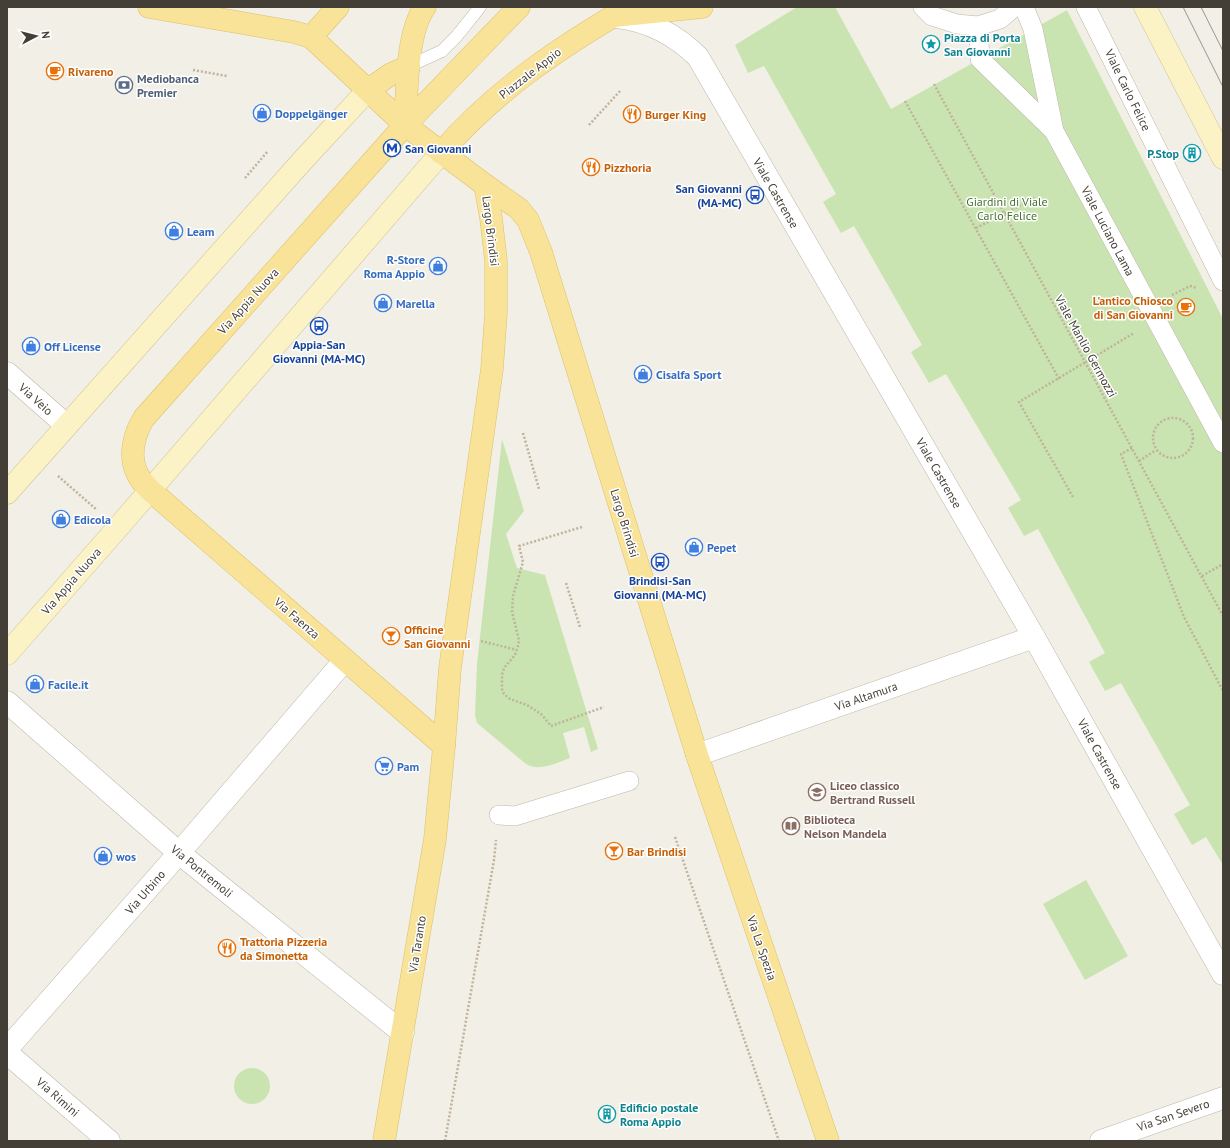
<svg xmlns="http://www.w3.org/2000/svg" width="1230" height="1148" viewBox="0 0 1230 1148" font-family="'PT Sans',sans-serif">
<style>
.green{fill:#cae4b1}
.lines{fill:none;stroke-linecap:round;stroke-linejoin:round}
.service-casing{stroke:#bdb7a9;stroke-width:13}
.pedestrian-casing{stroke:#bdb7a9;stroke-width:20}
.minor-casing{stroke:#bdb7a9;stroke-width:23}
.secondary-casing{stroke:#cfc398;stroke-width:23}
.primary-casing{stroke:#dcc169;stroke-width:23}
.path{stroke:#beb39b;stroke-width:2.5;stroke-dasharray:2 2;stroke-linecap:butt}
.service{stroke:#fff;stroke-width:12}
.pedestrian{stroke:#fff;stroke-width:19}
.minor{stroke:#fff;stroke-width:22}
.secondary{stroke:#fbf2c6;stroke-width:22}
.primary{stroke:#f8e399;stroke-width:22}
.tram{stroke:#959595;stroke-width:1}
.labels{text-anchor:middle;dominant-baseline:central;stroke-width:3;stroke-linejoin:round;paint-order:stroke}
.culture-label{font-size:12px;font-weight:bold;fill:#0d838f;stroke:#fff;text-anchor:start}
.food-label{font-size:12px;font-weight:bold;fill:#c56008;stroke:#fff;text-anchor:start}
.street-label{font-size:12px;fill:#443f36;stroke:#fff}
.service-label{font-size:12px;font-weight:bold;fill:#4e5e75;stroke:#fff;text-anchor:start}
.shop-label{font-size:12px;font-weight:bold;fill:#366cbe;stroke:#fff;text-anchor:start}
.transit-label{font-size:12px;font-weight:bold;fill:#164399;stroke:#fff}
.park-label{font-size:12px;fill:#43722c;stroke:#fff}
.education-label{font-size:12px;font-weight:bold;fill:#785e54;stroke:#fff;text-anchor:start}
</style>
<rect width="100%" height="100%" fill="#f2efe6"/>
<!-- green -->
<g class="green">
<path d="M797 7H835L891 109 1067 10 1223 319V865L1206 837 1192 845 1174 814 1190 805 1121 683 1105 691 1089 662 1105 653 1038 529 1024 536 1008 508 1021 500 946 374 929 383 911 352 922 345 854 226 841 233 823 202 836 194 764 66 748 73 735 45Z"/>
<path d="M502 439 524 511 506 534 517 568 545 575 598 749 591 752 584 727 563 733 570 758C556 763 540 772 526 764L477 723 475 715 477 664Z"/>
<path d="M1086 880 1128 956 1085 980 1043 904Z"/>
<circle cx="252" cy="1086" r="18"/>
</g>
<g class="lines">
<defs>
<path id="service" d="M409 66 442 51 456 37 480 7"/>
<g id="pedestrian">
<path d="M923 7 932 16 957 24 978 26 1000 19 1014 7"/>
<path d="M1024 7 1033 29 1054 131 1223 443"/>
<path d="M1086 7 1223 281"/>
<path d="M978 26 980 59 1054 131"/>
<path d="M499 815 515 816 629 781"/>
</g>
<g id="minor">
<path d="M618 17C649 21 676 35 698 57L1034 637 1223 974"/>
<path d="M7 373 66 425"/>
<path d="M7 702 179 853 403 1033"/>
<path d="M697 755 1034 637"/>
<path d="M7 1049 179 853 345 660"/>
<path d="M7 1053 109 1141"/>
<path d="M1101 1141 1223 1098"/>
</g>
<g id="secondary">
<path d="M1145 7 1223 158"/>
<path d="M7 493 304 159 368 90"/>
<path d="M7 654 121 524 441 153"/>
</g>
<g id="primary">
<path d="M149 7 294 32 311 37 405 125 485 185 519 209 528 220 541 252 697 755 828 1141"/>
<path d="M613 16 702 7"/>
<path d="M311 37 338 7"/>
<path d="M368 90 391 74 409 66"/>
<path d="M405 125C407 94 406 32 425 7"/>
<path d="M441 153C493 92 560 47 629 7"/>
<path d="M444 746 150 490C146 486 141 481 138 475 128 457 134 434 144 418L405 125 519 7"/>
<path d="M384 1141 435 839 444 746 450 668 492 369 496 313V261L491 218 485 185"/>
</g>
</defs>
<!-- service casing -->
<use href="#service" class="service-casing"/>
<!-- pedestrian casing -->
<use href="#pedestrian" class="pedestrian-casing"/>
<!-- minor casing -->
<use href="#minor" class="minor-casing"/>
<!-- secondary casing -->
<use href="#secondary" class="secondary-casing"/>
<!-- primary casing -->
<use href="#primary" class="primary-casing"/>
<!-- path -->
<g class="path">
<path d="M193 70 227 76"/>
<path d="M934 84 1223 616"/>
<path d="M905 101 1059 379"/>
<path d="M589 125 621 90"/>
<path d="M245 178 268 151"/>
<path d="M976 228 1035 198"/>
<path d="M1172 295 1190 286 1197 288"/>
<circle cx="1173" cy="438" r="20"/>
<path d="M523 433 539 489"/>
<path d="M1132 448 1121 454 1184 617 1223 691"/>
<path d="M1139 461 1156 450"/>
<path d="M58 476 97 510"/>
<path d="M1073 497 1019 402 1134 333"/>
<path d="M582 527 519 546 523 562 513 596 512 612 519 640 518 646 515 655 504 668 502 675V689L504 694 510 699 527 705 541 714 551 726 604 707"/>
<path d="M1202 576 1223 564"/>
<path d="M566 583 580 627"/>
<path d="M481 641 517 650"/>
<path d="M675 837 779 1141"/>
<path d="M445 1141 494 860 496 840"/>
</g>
<!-- service -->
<use href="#service" class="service"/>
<!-- pedestrian -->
<use href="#pedestrian" class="pedestrian"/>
<!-- minor -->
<use href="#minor" class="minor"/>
<!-- secondary -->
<use href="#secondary" class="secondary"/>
<!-- primary -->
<use href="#primary" class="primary"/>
<!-- tram -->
<g class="tram">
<path d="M1183 7 1223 87"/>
<path d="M1201 7 1223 51"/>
</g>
</g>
<!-- icons -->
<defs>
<symbol id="sight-ring" viewBox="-11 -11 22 22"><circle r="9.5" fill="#fff" stroke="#0f9aa8" stroke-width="1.5"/><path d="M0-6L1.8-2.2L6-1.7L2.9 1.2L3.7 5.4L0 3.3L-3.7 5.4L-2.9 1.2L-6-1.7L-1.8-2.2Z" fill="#0f9aa8"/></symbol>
<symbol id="cafe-ring" viewBox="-11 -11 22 22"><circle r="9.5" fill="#fff" stroke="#e8710a" stroke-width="1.5"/><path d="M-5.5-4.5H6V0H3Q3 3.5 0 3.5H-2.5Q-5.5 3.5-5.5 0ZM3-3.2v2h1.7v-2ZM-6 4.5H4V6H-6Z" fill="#e8710a"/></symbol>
<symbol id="bank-ring" viewBox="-11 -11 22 22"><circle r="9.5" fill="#fff" stroke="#5c6f8a" stroke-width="1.5"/><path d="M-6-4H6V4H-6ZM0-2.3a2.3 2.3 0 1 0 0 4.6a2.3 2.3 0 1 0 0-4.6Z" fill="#5c6f8a"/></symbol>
<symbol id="shop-ring" viewBox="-11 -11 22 22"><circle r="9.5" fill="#fff" stroke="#3f7fe0" stroke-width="1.5"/><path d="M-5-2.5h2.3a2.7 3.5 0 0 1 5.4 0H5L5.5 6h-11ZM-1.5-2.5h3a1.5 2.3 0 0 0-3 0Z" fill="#3f7fe0"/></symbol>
<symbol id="restaurant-ring" viewBox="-11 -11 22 22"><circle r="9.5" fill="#fff" stroke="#e8710a" stroke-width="1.5"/><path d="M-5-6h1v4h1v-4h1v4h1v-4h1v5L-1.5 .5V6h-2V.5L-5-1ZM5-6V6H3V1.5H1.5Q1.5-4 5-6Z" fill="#e8710a"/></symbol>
<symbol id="metro-ring" viewBox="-11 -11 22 22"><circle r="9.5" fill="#fff" stroke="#1a4fb4" stroke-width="1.5"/><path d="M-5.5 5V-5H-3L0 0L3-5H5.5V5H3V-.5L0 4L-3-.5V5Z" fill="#1a4fb4"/></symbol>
<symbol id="building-ring" viewBox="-11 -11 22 22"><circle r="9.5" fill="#fff" stroke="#0f9aa8" stroke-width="1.5"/><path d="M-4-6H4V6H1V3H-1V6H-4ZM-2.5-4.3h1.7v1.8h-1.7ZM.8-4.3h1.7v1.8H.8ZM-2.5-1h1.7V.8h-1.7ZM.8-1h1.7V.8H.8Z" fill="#0f9aa8"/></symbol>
<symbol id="bus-ring" viewBox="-11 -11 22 22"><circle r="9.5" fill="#fff" stroke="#1a4fb4" stroke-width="1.5"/><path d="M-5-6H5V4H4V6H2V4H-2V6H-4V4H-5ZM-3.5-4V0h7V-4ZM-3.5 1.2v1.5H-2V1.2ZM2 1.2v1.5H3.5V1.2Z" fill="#1a4fb4"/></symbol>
<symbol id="bar-ring" viewBox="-11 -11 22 22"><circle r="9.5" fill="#fff" stroke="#e8710a" stroke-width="1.5"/><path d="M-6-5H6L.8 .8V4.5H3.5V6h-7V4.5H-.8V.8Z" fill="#e8710a"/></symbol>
<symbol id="supermarket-ring" viewBox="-11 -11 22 22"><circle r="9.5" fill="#fff" stroke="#3f7fe0" stroke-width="1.5"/><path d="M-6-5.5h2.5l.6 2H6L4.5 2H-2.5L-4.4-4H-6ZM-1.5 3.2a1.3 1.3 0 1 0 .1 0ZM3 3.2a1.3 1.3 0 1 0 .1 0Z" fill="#3f7fe0"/></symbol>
<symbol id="school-ring" viewBox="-11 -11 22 22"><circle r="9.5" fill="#fff" stroke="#8d6e63" stroke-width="1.5"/><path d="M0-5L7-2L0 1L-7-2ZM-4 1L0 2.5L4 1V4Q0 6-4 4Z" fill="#8d6e63"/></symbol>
<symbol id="library-ring" viewBox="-11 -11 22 22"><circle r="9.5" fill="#fff" stroke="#8d6e63" stroke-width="1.5"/><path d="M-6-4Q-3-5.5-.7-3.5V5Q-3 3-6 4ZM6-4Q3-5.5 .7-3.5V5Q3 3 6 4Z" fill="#8d6e63"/></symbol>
</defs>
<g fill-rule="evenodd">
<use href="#sight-ring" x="921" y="34" width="20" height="20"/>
<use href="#cafe-ring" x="45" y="61" width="20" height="20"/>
<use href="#bank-ring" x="114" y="75" width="20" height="20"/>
<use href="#shop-ring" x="252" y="103" width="20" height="20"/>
<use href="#restaurant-ring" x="622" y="104" width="20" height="20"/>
<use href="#metro-ring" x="382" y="138" width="20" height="20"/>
<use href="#building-ring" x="1182" y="143" width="20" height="20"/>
<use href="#restaurant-ring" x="581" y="157" width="20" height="20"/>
<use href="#bus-ring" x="745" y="185" width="20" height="20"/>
<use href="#shop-ring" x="164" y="221" width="20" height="20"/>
<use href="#shop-ring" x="428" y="256" width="20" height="20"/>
<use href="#shop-ring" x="373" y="293" width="20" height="20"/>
<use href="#cafe-ring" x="1176" y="297" width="20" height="20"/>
<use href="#bus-ring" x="309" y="316" width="20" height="20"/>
<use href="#shop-ring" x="21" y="336" width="20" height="20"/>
<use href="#shop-ring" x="633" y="364" width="20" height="20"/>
<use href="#shop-ring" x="51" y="509" width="20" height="20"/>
<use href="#shop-ring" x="684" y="537" width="20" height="20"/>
<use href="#bus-ring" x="650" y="552" width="20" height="20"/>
<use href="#bar-ring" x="381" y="626" width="20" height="20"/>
<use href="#shop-ring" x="25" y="674" width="20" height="20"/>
<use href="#supermarket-ring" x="374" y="756" width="20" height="20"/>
<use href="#school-ring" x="807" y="782" width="20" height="20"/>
<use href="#library-ring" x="781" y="816" width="20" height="20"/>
<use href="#bar-ring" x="604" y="841" width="20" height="20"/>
<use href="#shop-ring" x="93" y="846" width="20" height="20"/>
<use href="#restaurant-ring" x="217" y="938" width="20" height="20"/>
<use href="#building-ring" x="597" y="1104" width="20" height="20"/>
</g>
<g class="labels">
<!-- culture labels -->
<g class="culture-label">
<text x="944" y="37">Piazza di Porta<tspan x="944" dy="14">San Giovanni</tspan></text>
<text x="1179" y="153" text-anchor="end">P.Stop</text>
<text x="620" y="1107">Edificio postale<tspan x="620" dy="14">Roma Appio</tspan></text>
</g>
<!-- food labels -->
<g class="food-label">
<text x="68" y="71">Rivareno</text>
<text x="645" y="114">Burger King</text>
<text x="604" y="167">Pizzhoria</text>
<text x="1173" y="300" text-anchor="end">L'antico Chiosco<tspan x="1173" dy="14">di San Giovanni</tspan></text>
<text x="404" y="629">Officine<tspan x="404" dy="14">San Giovanni</tspan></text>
<text x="627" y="851">Bar Brindisi</text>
<text x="240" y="941">Trattoria Pizzeria<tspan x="240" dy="14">da Simonetta</tspan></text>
</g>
<!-- street labels -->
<g class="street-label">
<text transform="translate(530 73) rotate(-38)">Piazzale Appio</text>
<text transform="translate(1128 90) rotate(64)">Viale Carlo Felice</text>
<text transform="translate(776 193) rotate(60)">Viale Castrense</text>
<text transform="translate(491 231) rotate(83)">Largo Brindisi</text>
<text transform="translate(1108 231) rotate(62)">Viale Luciano Lama</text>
<text transform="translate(248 301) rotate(-48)">Via Appia Nuova</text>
<text transform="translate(1086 346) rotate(61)">Viale Manlio Germozzi</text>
<text transform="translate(36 399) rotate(42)">Via Veio</text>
<text transform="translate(939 473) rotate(60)">Viale Castrense</text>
<text transform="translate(625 523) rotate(73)">Largo Brindisi</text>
<text transform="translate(71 581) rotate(-49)">Via Appia Nuova</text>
<text transform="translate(297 618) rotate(41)">Via Faenza</text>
<text transform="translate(866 696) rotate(-19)">Via Altamura</text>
<text transform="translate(1100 754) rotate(61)">Viale Castrense</text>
<text transform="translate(202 871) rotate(39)">Via Pontremoli</text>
<text transform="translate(145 892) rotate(-49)">Via Urbino</text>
<text transform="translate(417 944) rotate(-81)">Via Taranto</text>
<text transform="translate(762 948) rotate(71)">Via La Spezia</text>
<text transform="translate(58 1097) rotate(41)">Via Rimini</text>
<text transform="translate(1173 1115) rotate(-19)">Via San Severo</text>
</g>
<!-- service labels -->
<g class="service-label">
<text x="137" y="78">Mediobanca<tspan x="137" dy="14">Premier</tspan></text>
</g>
<!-- shop labels -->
<g class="shop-label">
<text x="275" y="113">Doppelgänger</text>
<text x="187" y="231">Leam</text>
<text x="425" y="259" text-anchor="end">R-Store<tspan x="425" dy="14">Roma Appio</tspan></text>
<text x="396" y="303">Marella</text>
<text x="44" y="346">Off License</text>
<text x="656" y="374">Cisalfa Sport</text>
<text x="74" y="519">Edicola</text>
<text x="707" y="547">Pepet</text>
<text x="48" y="684">Facile.it</text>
<text x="397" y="766">Pam</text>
<text x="116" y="856">wos</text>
</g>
<!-- transit labels -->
<g class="transit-label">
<text x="405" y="148" text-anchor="start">San Giovanni</text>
<text x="742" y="188" text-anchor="end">San Giovanni<tspan x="742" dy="14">(MA-MC)</tspan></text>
<text x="319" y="344">Appia-San<tspan x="319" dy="14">Giovanni (MA-MC)</tspan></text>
<text x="660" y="580">Brindisi-San<tspan x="660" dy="14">Giovanni (MA-MC)</tspan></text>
</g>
<!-- park labels -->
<g class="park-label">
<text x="1007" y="201">Giardini di Viale<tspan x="1007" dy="14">Carlo Felice</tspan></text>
</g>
<!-- education labels -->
<g class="education-label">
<text x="830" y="785">Liceo classico<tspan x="830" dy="14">Bertrand Russell</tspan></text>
<text x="804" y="819">Biblioteca<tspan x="804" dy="14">Nelson Mandela</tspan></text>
</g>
</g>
<!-- border -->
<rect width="1230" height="1148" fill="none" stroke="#443f36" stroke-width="16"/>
<!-- north arrow -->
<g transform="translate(36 36) rotate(83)" stroke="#ffffff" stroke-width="3" paint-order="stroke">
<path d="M0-3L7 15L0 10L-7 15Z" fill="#443f36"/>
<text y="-6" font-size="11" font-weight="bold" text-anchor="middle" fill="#443f36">N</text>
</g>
</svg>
